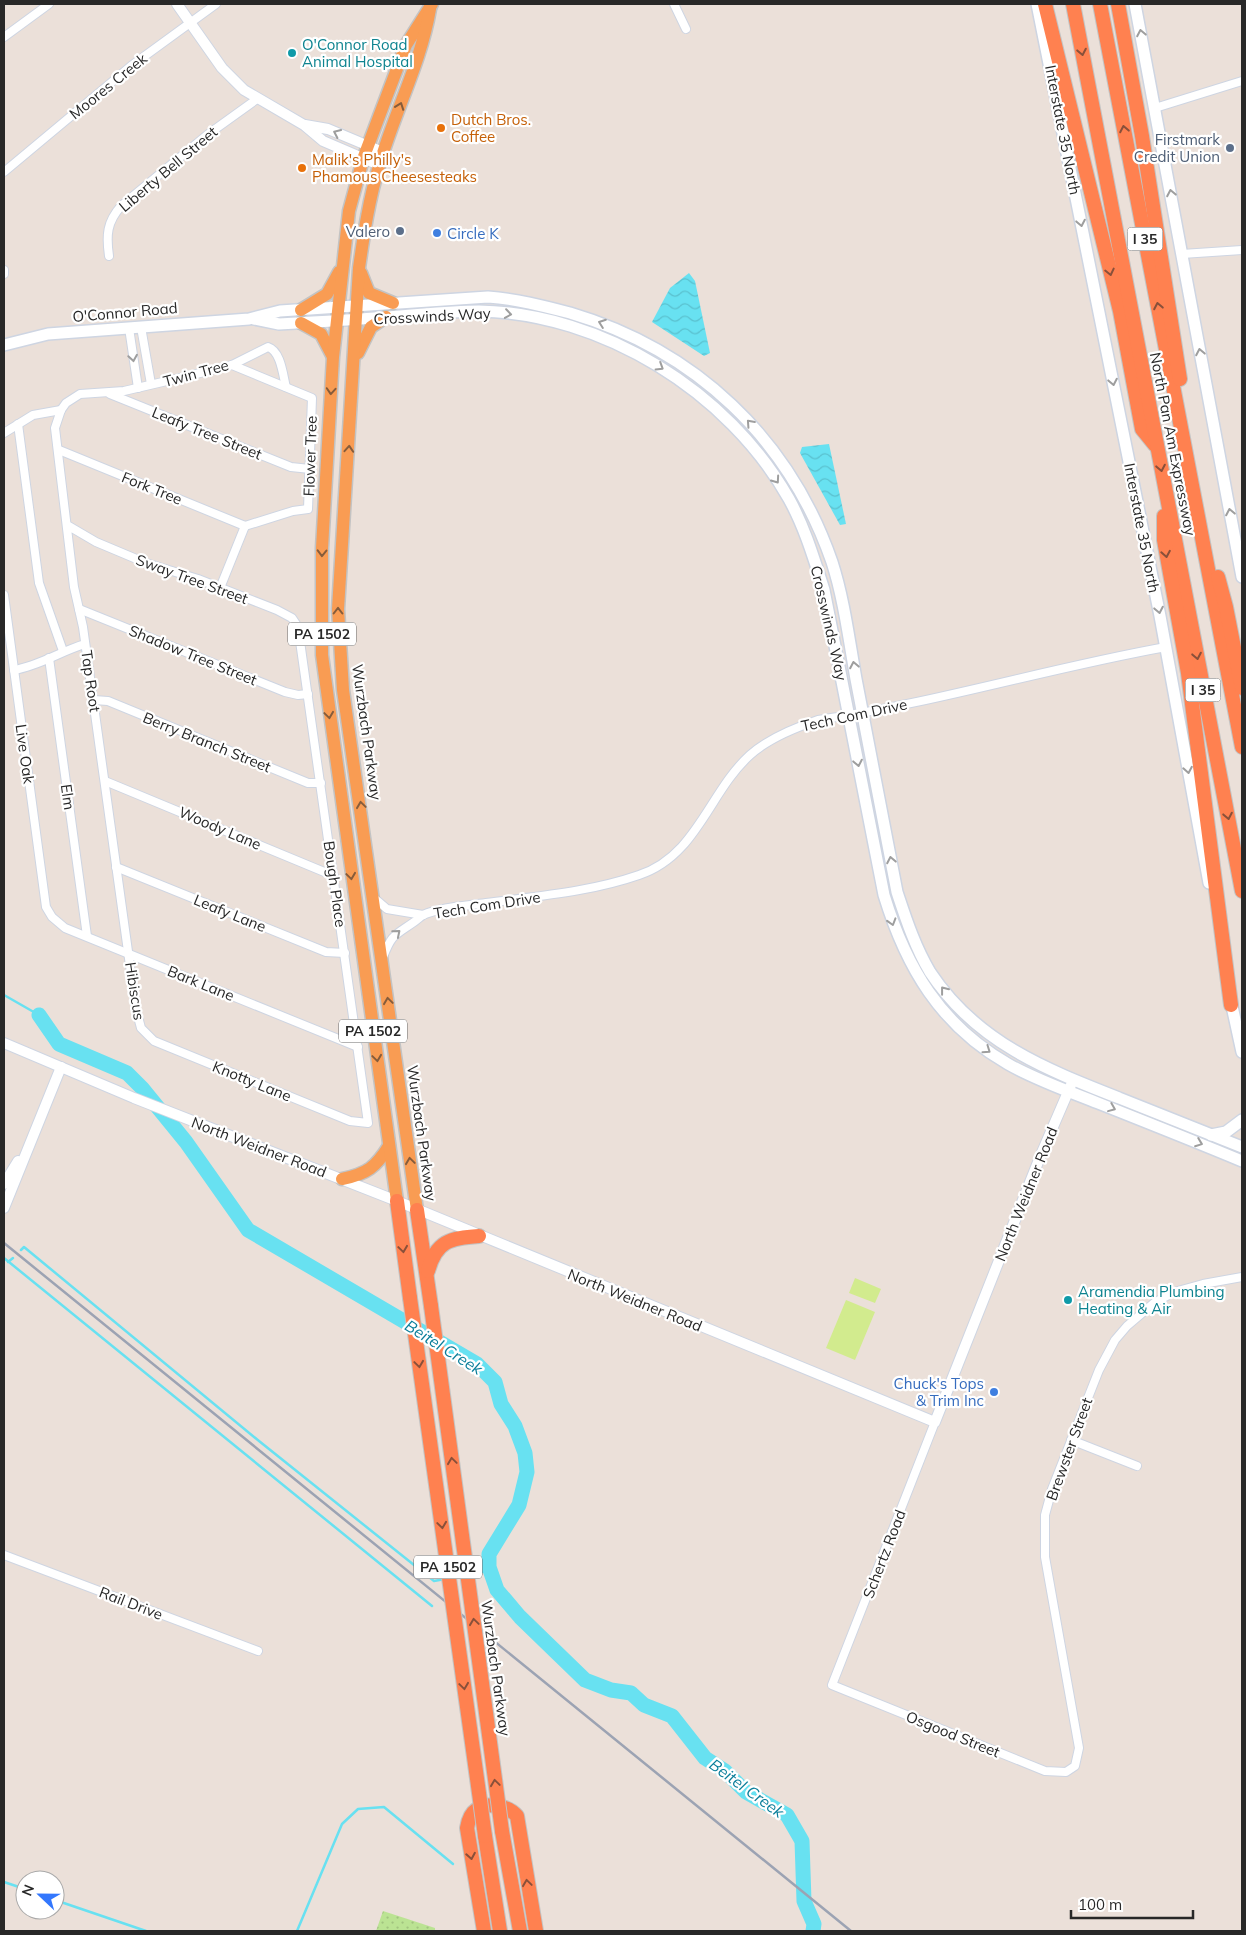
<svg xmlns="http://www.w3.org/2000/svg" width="1246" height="1935" viewBox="0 0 1246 1935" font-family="Mulish,sans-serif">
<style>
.park{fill:url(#park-dots)}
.pitch{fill:#d2eb8e}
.water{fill:url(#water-waves)}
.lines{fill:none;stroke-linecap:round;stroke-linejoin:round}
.stream{stroke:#68e1f1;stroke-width:2.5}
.river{stroke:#68e1f1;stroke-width:15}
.minor-casing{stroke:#ced5e2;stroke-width:10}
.tertiary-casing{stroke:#ced5e2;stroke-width:12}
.secondary-casing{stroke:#ced5e2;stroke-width:14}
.trunk-casing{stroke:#c3c3c3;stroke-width:15}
.motorway-casing{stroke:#c3c3c3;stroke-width:16}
.minor{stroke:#fff;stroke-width:8}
.tertiary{stroke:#fff;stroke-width:10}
.secondary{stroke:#fff;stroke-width:11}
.trunk{stroke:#f99c53;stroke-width:12}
.motorway{stroke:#ff8150;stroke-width:14}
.rail{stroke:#9ca3b3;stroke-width:2.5}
.motorway-bridge-casing{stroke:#c3c3c3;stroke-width:16;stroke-linecap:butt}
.motorway-bridge{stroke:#ff8150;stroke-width:14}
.oneway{stroke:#9e9e9e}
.oneway2{stroke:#89503a}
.oneway3{stroke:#865c3b}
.culture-dot{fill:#0f9aa8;stroke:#fff;stroke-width:2}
.food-dot{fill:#e8710a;stroke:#fff;stroke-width:2}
.service-dot{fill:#5c6f8a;stroke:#fff;stroke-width:2}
.shop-dot{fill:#3f7fe0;stroke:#fff;stroke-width:2}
.labels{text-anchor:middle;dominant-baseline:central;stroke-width:4.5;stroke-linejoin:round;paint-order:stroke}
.shield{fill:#fff;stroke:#686868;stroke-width:1}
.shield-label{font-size:14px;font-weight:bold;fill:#282828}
.culture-label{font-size:15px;fill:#0d838f;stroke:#fff;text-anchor:start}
.street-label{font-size:15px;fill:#282828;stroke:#fff}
.food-label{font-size:15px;fill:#c56008;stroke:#fff;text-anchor:start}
.service-label{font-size:15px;fill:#4e5e75;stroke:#fff;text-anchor:end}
.shop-label{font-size:15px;fill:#366cbe;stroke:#fff;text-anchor:start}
.water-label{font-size:16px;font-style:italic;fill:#0a7e9a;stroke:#fff}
</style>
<defs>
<pattern id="park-dots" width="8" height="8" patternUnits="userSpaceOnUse" patternTransform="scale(1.25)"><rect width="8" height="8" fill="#bbe393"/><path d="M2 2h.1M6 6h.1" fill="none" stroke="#a1c37f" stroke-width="1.8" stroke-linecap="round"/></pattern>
<pattern id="water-waves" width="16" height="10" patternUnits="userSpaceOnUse" patternTransform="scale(1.25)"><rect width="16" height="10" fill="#68e1f1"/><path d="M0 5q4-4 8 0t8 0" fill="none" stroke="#5ac1cf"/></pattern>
</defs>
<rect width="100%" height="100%" fill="#ebe0d9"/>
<!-- park -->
<path class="park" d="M383 1911 435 1928V1931H376Z"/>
<!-- pitch -->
<g class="pitch">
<path d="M855 1278 881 1289 875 1303 849 1293Z"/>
<path d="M846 1300 875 1312 855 1360 826 1348Z"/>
</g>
<!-- water -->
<g class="water">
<path d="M689 273 695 281 710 353 704 356 652 322 670 288Z"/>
<path d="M829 444 846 524 840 525 800 453 802 447Z"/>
</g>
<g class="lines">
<!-- stream -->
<g class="stream">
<path d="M4 995 39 1015"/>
<path d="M21 1250 24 1247 259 1441 434 1581 445 1579"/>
<path d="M4 1258 432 1606"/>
<path d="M8 1262 13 1258"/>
<path d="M472 1574 490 1570"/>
<path d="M4 1882 25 1889"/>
<path d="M55 1900 146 1931"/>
<path d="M297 1931 342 1824 358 1809 384 1807 453 1864"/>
</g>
<!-- river -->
<path class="river" d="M39 1015 59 1044 127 1073 142 1088 186 1142 248 1230 477 1364 495 1382 501 1404 515 1426 525 1453 527 1472 519 1505 489 1554V1567L497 1590 520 1617 585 1680 611 1690 631 1693 644 1705 672 1716 705 1758 725 1771 746 1792 787 1815 802 1841 804 1901 814 1924 813 1931"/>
<defs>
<g id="minor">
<path d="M674 4 686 29"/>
<path d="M4 37 49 4"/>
<path d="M1155 108 1242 81"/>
<path d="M4 172 131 66 216 4"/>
<path d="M1182 254 1242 250"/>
<path d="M109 256C106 235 107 222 121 206L207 135 257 99"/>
<path d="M4 270V274"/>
<path d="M141 327 151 384"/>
<path d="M129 328 138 388"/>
<path d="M232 365 312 398 308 509 293 511 245 526"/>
<path d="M110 394 291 467 310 469"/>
<path d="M18 424 39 583 63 651"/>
<path d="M4 433 33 415 61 410"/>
<path d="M59 450 245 526"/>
<path d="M67 525 96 542 146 563 198 579 277 610 292 618 298 627 368 1123 350 1121 154 1041 141 1028 136 1009 83 627 74 587 55 428 61 410 66 403 80 394 124 391 184 377 232 365 268 347C281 351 283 376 286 387"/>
<path d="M220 588 245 526"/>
<path d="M4 595 46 907 52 917 65 928 358 1047"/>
<path d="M79 609 285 692 298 695 308 694"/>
<path d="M49 658 87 936"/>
<path d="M14 670C39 666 61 651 85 644"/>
<path d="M94 700 108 701 308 783H321"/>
<path d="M105 781 334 876"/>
<path d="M116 867 326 952 345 953"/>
<path d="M373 897 387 909 423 915"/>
<path d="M383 957C392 934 394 936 414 922 417 920 420 917 423 915 441 907 466 906 486 903 538 896 590 892 639 875 697 856 709 792 750 755 769 738 794 728 818 720 935 703 1049 668 1166 647"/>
<path d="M935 1422 832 1685 1045 1771 1066 1772 1075 1766 1079 1748 1045 1557V1515L1052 1489 1099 1370 1115 1340 1127 1326 1154 1303 1174 1292 1203 1284 1242 1277"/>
<path d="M1071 1440 1137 1466"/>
<path d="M4 1555 258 1651"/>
</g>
<g id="tertiary">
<path d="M177 4 222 68 244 90 304 125 323 141 379 165"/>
<path d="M305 125 328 129 383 152"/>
<path d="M4 1043 134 1098 397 1201 935 1422 1040 1157 1071 1085"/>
<path d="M4 1184 18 1161"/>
<path d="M4 1208 61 1067"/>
</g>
<g id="secondary">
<path d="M1037 4 1160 616 1209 883"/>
<path d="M1135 4 1242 577"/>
<path d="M254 319 279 324C316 322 352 320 388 317 418 315 449 311 479 311 602 313 729 392 789 499 805 528 814 559 824 590L884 895C906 967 940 1025 1008 1064 1036 1080 1068 1091 1098 1103 1146 1122 1194 1141 1242 1161"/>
<path d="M4 345 48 334 249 319 280 311 488 297C516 299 543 306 570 313 695 350 789 438 832 562 844 599 849 640 856 679 870 750 883 821 897 892 906 919 915 947 930 972 976 1042 1045 1069 1119 1098 1160 1114 1201 1131 1242 1147"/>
<path d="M1230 997 1242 1052"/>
<path d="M1211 1135 1226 1132 1242 1120"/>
</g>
<g id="trunk">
<path d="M361 273 369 293 393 303"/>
<path d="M301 310 327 294 339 272"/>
<path d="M301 323 321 334 332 355"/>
<path d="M358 353 371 327 386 317"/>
<path d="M342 1179C367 1174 376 1167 389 1146"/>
<path d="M397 1201 322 655V548L333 357 349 211 363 159 406 45 432 4"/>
<path d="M417 1210 343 690 338 609 359 268C364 233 369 199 379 166 394 113 421 63 430 9"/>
</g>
<g id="motorway">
<path d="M1045 4 1120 311 1142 429 1155 445"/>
<path d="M1073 4 1242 891"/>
<path d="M1100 4 1242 747"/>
<path d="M1118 4 1142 136 1180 379"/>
<path d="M1164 516V540L1188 673 1231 1005"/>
<path d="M1218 577 1226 607 1242 688"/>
<path d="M397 1201 410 1298"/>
<path d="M417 1210 431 1306"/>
<path d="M428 1271C436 1241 450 1238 479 1236"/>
<path d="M502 1831 520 1931"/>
<path d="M485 1836 500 1931"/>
<path d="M484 1931 467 1828C468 1822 470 1814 476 1810 488 1801 508 1806 517 1816L536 1931"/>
</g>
</defs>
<!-- minor casing -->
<use href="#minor" class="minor-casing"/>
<!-- tertiary casing -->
<use href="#tertiary" class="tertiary-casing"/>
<!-- secondary casing -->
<use href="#secondary" class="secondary-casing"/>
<!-- trunk casing -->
<use href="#trunk" class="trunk-casing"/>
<!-- motorway casing -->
<use href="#motorway" class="motorway-casing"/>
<!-- minor -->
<use href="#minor" class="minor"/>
<!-- tertiary -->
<use href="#tertiary" class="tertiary"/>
<!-- secondary -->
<use href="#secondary" class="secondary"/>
<!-- trunk -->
<use href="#trunk" class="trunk"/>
<!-- motorway -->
<use href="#motorway" class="motorway"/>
<!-- rail -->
<path class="rail" d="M4 1243 851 1931"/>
<defs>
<g id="motorway-bridge">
<path d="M410 1298 485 1836"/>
<path d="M431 1306 502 1831"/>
</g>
</defs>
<!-- motorway-bridge casing -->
<use href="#motorway-bridge" class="motorway-bridge-casing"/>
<!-- motorway-bridge -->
<use href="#motorway-bridge" class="motorway-bridge"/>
</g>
<!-- one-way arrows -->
<defs><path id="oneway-chevron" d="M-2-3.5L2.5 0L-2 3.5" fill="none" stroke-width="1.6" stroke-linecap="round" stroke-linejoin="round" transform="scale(1.25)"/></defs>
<g class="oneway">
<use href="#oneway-chevron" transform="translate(1141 33) rotate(-101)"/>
<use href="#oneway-chevron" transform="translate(337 133) rotate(-155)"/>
<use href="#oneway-chevron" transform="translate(1171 193) rotate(-101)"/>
<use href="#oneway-chevron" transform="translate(1081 223) rotate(79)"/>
<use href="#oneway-chevron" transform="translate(508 314) rotate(8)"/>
<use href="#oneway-chevron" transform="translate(602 323) rotate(-160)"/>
<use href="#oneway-chevron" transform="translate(1200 352) rotate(-101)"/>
<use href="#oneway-chevron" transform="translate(133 358) rotate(81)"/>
<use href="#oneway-chevron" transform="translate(660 367) rotate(32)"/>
<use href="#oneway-chevron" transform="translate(1113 382) rotate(79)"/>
<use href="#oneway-chevron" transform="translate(750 423) rotate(-132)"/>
<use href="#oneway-chevron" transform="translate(776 480) rotate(55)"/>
<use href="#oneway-chevron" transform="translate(1230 512) rotate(-101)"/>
<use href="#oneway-chevron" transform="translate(1159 610) rotate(79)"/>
<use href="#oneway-chevron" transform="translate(854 665) rotate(-101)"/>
<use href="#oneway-chevron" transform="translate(858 763) rotate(79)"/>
<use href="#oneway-chevron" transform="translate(1188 770) rotate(80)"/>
<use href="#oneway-chevron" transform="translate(891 860) rotate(-101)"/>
<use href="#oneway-chevron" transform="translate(892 922) rotate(73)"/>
<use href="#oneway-chevron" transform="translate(397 933) rotate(-40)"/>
<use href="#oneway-chevron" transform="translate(944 990) rotate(-128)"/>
<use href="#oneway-chevron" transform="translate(987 1050) rotate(35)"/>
<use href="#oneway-chevron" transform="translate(1112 1108) rotate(22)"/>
<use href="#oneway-chevron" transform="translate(1199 1143) rotate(21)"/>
</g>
<g class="oneway2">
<use href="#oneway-chevron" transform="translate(1082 52) rotate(79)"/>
<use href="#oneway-chevron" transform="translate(1124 129) rotate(-101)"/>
<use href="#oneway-chevron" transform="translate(1110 272) rotate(77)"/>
<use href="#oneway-chevron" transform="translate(1158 306) rotate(-101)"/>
<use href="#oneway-chevron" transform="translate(1161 468) rotate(79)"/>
<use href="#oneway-chevron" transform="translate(1166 554) rotate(80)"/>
<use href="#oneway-chevron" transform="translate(1197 656) rotate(79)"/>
<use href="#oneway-chevron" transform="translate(1228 816) rotate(79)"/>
<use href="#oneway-chevron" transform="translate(403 1249) rotate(82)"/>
<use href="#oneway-chevron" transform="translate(419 1364) rotate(82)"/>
<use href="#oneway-chevron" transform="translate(452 1461) rotate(-98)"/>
<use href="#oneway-chevron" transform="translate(442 1525) rotate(82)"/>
<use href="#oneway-chevron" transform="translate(474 1622) rotate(-98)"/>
<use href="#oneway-chevron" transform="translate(464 1686) rotate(82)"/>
<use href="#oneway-chevron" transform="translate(495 1783) rotate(-98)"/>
<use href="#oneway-chevron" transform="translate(471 1856) rotate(80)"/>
<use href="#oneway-chevron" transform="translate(527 1883) rotate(-98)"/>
</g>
<g class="oneway3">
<use href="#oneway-chevron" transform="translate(400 106) rotate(-70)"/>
<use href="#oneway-chevron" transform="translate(331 391) rotate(94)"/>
<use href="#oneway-chevron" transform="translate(349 449) rotate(-86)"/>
<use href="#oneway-chevron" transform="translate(322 553) rotate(91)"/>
<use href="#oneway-chevron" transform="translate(338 611) rotate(-90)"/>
<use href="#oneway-chevron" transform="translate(329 715) rotate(82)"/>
<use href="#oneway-chevron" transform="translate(361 805) rotate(-98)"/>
<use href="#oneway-chevron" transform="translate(351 876) rotate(82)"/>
<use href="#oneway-chevron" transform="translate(388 1001) rotate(-98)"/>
<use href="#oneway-chevron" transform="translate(377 1058) rotate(82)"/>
<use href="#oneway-chevron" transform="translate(410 1161) rotate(-98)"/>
</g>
<!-- markers -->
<g class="culture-dot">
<circle cx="292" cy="53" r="5"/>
<circle cx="1068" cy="1300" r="5"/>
</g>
<g class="food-dot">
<circle cx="441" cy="128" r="5"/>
<circle cx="302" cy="168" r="5"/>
</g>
<g class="service-dot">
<circle cx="1230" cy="148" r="5"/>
<circle cx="400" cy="231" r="5"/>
</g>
<g class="shop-dot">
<circle cx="437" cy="233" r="5"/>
<circle cx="994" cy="1392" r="5"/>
</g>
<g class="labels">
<!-- shield labels -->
<g class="shield">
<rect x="1127.5" y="227.5" width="35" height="23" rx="4"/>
<rect x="288" y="622.5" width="68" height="23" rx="4"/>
<rect x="1185.5" y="678.5" width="35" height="23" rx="4"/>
<rect x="339" y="1019.5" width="68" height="23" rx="4"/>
<rect x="414" y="1555.5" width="68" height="23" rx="4"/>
</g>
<g class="shield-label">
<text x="1145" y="239">I 35</text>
<text x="322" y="634">PA 1502</text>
<text x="1203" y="690">I 35</text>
<text x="373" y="1031">PA 1502</text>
<text x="448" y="1567">PA 1502</text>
</g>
<!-- culture labels -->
<g class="culture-label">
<text x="302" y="44">O'Connor Road<tspan x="302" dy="17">Animal Hospital</tspan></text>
<text x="1078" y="1291">Aramendia Plumbing<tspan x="1078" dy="17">Heating &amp; Air</tspan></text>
</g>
<!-- street labels -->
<g class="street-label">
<text transform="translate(108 86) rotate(-39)">Moores Creek</text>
<text transform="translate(1063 130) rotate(79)">Interstate 35 North</text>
<text transform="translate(168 169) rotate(-40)">Liberty Bell Street</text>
<text transform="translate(125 312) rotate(-5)">O'Connor Road</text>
<text transform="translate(432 316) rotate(-3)">Crosswinds Way</text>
<text transform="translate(196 373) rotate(-15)">Twin Tree</text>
<text transform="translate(207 433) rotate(22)">Leafy Tree Street</text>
<text transform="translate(1173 444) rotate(79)">North Pan Am Expressway</text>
<text transform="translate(310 456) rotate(-88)">Flower Tree</text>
<text transform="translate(152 488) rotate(22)">Fork Tree</text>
<text transform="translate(1142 528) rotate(79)">Interstate 35 North</text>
<text transform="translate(192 579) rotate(20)">Sway Tree Street</text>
<text transform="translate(829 623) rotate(77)">Crosswinds Way</text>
<text transform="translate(193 655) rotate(22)">Shadow Tree Street</text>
<text transform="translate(91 681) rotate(82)">Tap Root</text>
<text transform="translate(854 715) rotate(-12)">Tech Com Drive</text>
<text transform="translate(367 732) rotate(82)">Wurzbach Parkway</text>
<text transform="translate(207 742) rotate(22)">Berry Branch Street</text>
<text transform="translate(25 754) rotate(82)">Live Oak</text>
<text transform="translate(68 797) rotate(82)">Elm</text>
<text transform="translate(220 828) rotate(23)">Woody Lane</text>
<text transform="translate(335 884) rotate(82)">Bough Place</text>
<text transform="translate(487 905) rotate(-9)">Tech Com Drive</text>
<text transform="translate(230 913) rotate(22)">Leafy Lane</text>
<text transform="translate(201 983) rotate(22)">Bark Lane</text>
<text transform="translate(135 991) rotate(81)">Hibiscus</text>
<text transform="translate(252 1081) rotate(22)">Knotty Lane</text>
<text transform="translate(422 1133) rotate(82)">Wurzbach Parkway</text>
<text transform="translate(259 1147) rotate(21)">North Weidner Road</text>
<text transform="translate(1026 1194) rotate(-68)">North Weidner Road</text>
<text transform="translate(635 1300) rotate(22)">North Weidner Road</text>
<text transform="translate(1069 1449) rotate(-70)">Brewster Street</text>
<text transform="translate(884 1554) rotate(-69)">Schertz Road</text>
<text transform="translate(131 1603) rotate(21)">Rail Drive</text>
<text transform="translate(496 1668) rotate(82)">Wurzbach Parkway</text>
<text transform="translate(953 1734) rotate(22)">Osgood Street</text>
</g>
<!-- food labels -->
<g class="food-label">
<text x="451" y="119">Dutch Bros.<tspan x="451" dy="17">Coffee</tspan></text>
<text x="312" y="159">Malik's Philly's<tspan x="312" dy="17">Phamous Cheesesteaks</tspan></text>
</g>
<!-- service labels -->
<g class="service-label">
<text x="1220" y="139">Firstmark<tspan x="1220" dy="17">Credit Union</tspan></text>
<text x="390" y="231">Valero</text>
</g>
<!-- shop labels -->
<g class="shop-label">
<text x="447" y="233">Circle K</text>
<text x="984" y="1383" text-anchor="end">Chuck's Tops<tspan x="984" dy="17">&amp; Trim Inc</tspan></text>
</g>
<!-- water labels -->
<g class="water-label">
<text transform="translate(444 1347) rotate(32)">Beitel Creek</text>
<text transform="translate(747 1788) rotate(36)">Beitel Creek</text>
</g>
</g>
<!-- border -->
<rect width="1246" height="1935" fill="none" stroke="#282828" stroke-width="10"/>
<!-- north arrow -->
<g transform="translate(40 1895) rotate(292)"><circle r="24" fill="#ffffff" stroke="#a9a9a9"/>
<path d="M0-4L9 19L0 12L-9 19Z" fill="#3377fd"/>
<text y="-8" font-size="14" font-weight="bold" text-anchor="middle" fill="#282828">N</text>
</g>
<!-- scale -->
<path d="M1071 1910v8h122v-8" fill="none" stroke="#282828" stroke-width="2.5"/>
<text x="1078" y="1910" font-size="15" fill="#282828" stroke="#ffffff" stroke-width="4" paint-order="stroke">100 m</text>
</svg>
